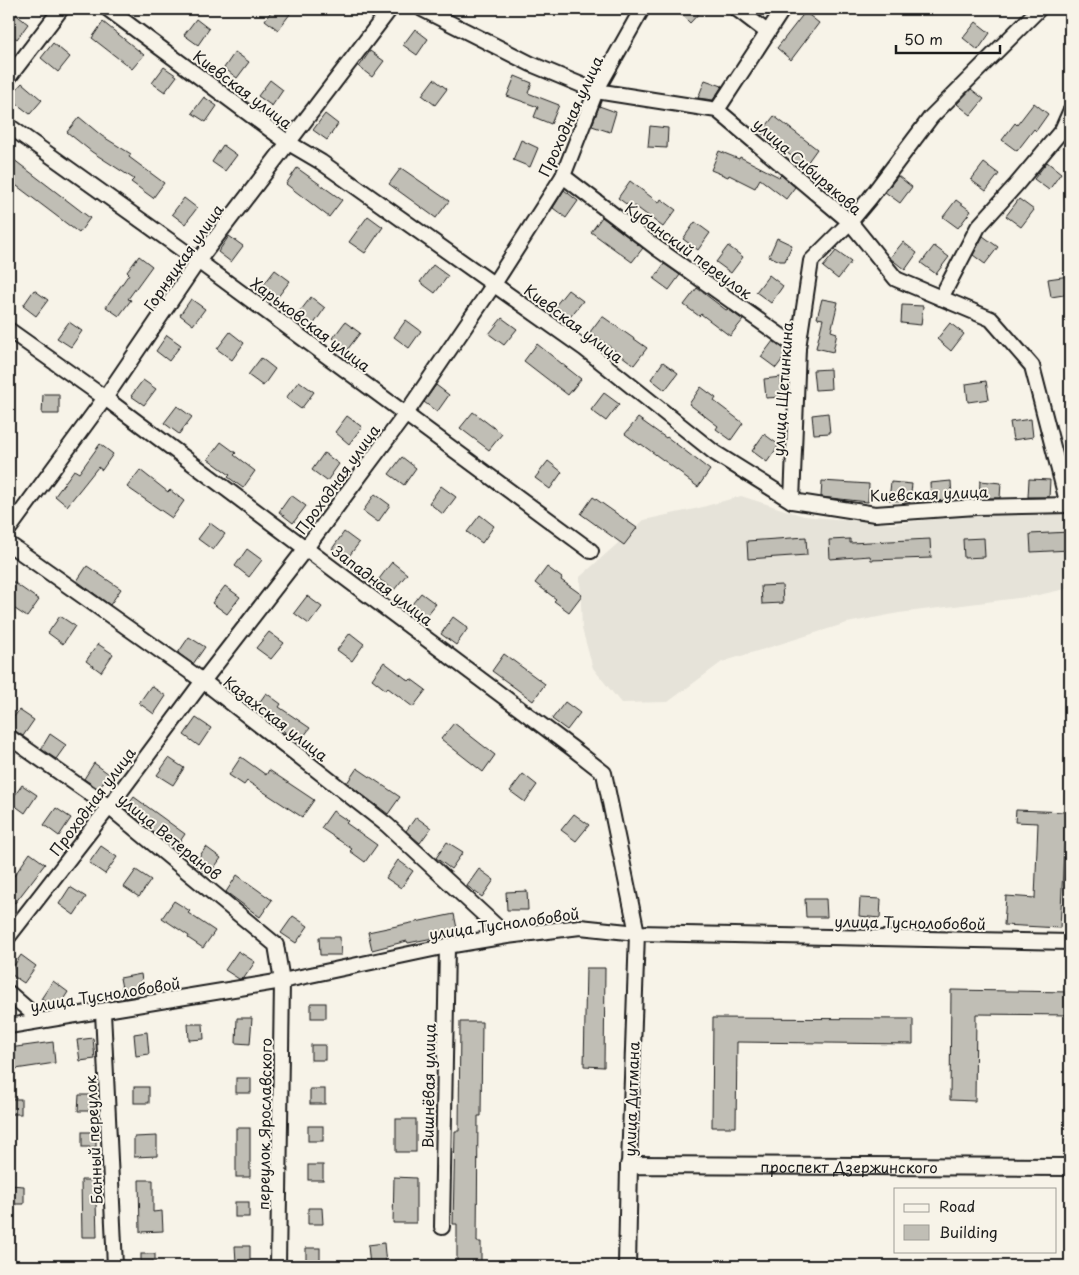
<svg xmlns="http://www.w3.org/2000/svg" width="1079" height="1275" viewBox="0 0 1079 1275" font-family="'Playpen Sans',sans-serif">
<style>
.built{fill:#e6e3d9}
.building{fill:#c0beb5;stroke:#1c1c1c}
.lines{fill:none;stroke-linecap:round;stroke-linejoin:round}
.minor-casing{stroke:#1c1c1c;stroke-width:18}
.tertiary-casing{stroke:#1c1c1c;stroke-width:20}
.minor{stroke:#f7f3e8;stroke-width:14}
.tertiary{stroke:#f7f3e8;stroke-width:16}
.labels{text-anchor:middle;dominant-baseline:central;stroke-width:4;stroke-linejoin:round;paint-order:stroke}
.street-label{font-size:15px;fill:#1c1c1c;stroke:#f7f3e8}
</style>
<rect width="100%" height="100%" fill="#f7f3e8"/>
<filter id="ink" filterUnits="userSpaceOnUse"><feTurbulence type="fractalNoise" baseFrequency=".02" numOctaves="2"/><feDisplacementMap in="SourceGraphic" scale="10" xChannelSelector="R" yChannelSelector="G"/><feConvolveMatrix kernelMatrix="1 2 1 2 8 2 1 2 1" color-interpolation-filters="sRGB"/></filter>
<g filter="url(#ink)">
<!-- built -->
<path class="built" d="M741 496 804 516 892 524 1038 507 1070 509V588L1034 596 899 613 847 623 722 662 668 702 621 703 593 668 582 629 580 577 644 520 699 508Z"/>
<!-- building -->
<g class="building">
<path d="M9 9 28 24 17 39 9 33Z"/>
<path d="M273 9H283L290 14 278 30 265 20Z"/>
<path d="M676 9H703L690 23Z"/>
<path d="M805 12 819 23 791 60 777 48Z"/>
<path d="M196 19 209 29 198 45 184 35Z"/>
<path d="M103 22 144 55 132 69 92 38Z"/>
<path d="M976 22 990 33 978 50 963 38Z"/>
<path d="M415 29 428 39 417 55 403 45Z"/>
<path d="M53 43 70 57 58 72 41 58Z"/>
<path d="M370 51 384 61 372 77 359 67Z"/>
<path d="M235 52 249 62 237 78 224 68Z"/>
<path d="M164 67 177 76 165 92 152 83Z"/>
<path d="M515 76 532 83 528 93 559 105 551 124 534 117 538 107 507 96Z"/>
<path d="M434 79 447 89 435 105 422 95Z"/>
<path d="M270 80 283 90 272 106 258 96Z"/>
<path d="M705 80 722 86 713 100 698 98Z"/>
<path d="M22 83 42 100 30 114 9 98Z"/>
<path d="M971 89 984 99 971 115 957 104Z"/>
<path d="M204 97 217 106 206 122 192 113Z"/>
<path d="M1034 103 1048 114 1036 131 1034 129 1017 151 1002 140 1015 123 1017 125Z"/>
<path d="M599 106 616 112 610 132 592 126Z"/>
<path d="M325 114 338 124 327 140 313 130Z"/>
<path d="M774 116 817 149 802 170 791 161 794 158 761 133Z"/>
<path d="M79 117 102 136 131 154 129 157 164 183 153 198 131 182 134 179 92 152 67 132Z"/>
<path d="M650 126 668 128 667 148 648 147Z"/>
<path d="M521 140 538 148 530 167 513 160Z"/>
<path d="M223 145 237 155 225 171 212 162Z"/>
<path d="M719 151 739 159 740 157 779 177 781 175 795 187 786 199 760 179 755 188 729 175 728 177 711 170Z"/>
<path d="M9 156 90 218 79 233 9 180Z"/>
<path d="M1047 162 1061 173 1049 190 1034 179Z"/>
<path d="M984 163 999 174 986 191 971 180Z"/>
<path d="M297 168 342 200 329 217 286 184Z"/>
<path d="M401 168 449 201 436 218 389 184Z"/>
<path d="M898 176 912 187 900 203 885 192Z"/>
<path d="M630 181 659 203 661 199 676 210 663 227 635 206 633 209 618 198Z"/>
<path d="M564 190 578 201 566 218 553 208Z"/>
<path d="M184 198 197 208 185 224 172 214Z"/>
<path d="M1019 199 1034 210 1021 227 1006 216Z"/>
<path d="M956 200 971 211 958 228 943 217Z"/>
<path d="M368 216 383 227 365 253 349 242Z"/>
<path d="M602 217 643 248 632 262 591 232Z"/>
<path d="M695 222 710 233 698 250 683 239Z"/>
<path d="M229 236 243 246 231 262 218 252Z"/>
<path d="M983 236 998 247 985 264 973 255Z"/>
<path d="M777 238 792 245 785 261H780L769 256Z"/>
<path d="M903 242 917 253 905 270 890 258Z"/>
<path d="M728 246 743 257 731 273 716 262Z"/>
<path d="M934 246 949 257 936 274 921 263Z"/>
<path d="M836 251 851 262 838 279 823 267Z"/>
<path d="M139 256 152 266 128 299 131 300 119 316 106 307 129 274 127 272Z"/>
<path d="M664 264 680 275 669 290 654 279Z"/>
<path d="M433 265 448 276 435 293 420 282Z"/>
<path d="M275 270 290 281 277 298 262 287Z"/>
<path d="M769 275 783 286 771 303 756 292Z"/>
<path d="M1069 276 1070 294 1051 297 1048 279Z"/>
<path d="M697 288 726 310 728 309 743 320 730 336 701 314 699 316 684 305Z"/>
<path d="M34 290 48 300 36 316 23 306Z"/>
<path d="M568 290 583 301 570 317 555 306Z"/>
<path d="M311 297 325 308 313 325 298 314Z"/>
<path d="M191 299 205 309 193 325 180 315Z"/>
<path d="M822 299 838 302 831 331 837 333 833 352 816 348 823 319 817 318Z"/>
<path d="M902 305 923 306 921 325 901 323Z"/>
<path d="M602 316 647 348 634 365 590 332Z"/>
<path d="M502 318 517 329 504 345 489 334Z"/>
<path d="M406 320 421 331 409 348 394 337Z"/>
<path d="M69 322 82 331 71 347 57 338Z"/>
<path d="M345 322 360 333 347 350 333 338Z"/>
<path d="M950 323 964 334 951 351 937 339Z"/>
<path d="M230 332 244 343 232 360 217 349Z"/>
<path d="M167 335 181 345 169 361 156 351Z"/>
<path d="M773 341 788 352 776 368 761 357Z"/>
<path d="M537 344 581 379 568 395 524 361Z"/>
<path d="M261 358 275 369 263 386 248 375Z"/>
<path d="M663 362 678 373 665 390 651 379Z"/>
<path d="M830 369 831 389 815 390 813 370Z"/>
<path d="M781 377 782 397 766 398 764 379Z"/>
<path d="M143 380 156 389 144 405 131 396Z"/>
<path d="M299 381 314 392 301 409 286 398Z"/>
<path d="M986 381 989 399 968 402 966 384Z"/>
<path d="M436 385 449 395 437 412 424 402Z"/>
<path d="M701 387 716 398 714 401 743 423 731 440 716 429 718 426 689 404Z"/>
<path d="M604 393 619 404 606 421 591 410Z"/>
<path d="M43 394H59V414H42Z"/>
<path d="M177 406 192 417 179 434 164 423Z"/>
<path d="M473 412 502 434 489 450 460 428Z"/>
<path d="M828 413 830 433 814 434 812 415Z"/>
<path d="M347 416 362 427 349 444 335 432Z"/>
<path d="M638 418 666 438 667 437 710 470 698 487 683 476 684 475 641 444 640 445 625 434Z"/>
<path d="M1031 419 1033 437 1013 440 1010 422Z"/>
<path d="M764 434 779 445 767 462 752 451Z"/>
<path d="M221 442 236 453 234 455 255 471 243 488 228 477 230 475 208 459Z"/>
<path d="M100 444 113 454 102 470 98 467 67 506 55 496 74 470 79 473Z"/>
<path d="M324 453 339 464 327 481 312 470Z"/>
<path d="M402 457 416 468 404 485 389 474Z"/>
<path d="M548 461 562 472 550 489 535 478Z"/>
<path d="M140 470 168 492 170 490 184 501 172 518 127 487Z"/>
<path d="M1029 479 1050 480 1049 497H1028Z"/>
<path d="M822 481 869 484 868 502 821 497Z"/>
<path d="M951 481 952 500 931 501 930 483Z"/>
<path d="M980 481 1001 483 1000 498H979Z"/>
<path d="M891 482 912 484 910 502 889 500Z"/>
<path d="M441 486 456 497 443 514 429 503Z"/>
<path d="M375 494 390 505 378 522 363 511Z"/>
<path d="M291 495 306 506 293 523 279 512Z"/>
<path d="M593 497 637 528 624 545 581 514Z"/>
<path d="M480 515 494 526 482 543 467 532Z"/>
<path d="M210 523 225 534 213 550 198 539Z"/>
<path d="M344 532 359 543 346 560 332 549Z"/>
<path d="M1070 532V550L1031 552 1030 534Z"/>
<path d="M806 537 807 555 748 559 747 541Z"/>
<path d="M984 538 985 557 964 558 963 539Z"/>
<path d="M850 539V543L930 539 931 558 871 560 870 556 830 559 829 540Z"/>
<path d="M247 549 262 560 249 577 235 566Z"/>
<path d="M392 562 407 574 394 590 379 579Z"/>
<path d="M87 566 121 589 110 605 77 581Z"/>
<path d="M547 567 562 578 561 580 582 595 569 612 554 601 556 599 535 583Z"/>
<path d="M9 579 39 600 27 617 9 605Z"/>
<path d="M782 585 783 603 762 604 761 586Z"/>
<path d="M225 586 240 597 227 614 212 603Z"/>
<path d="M421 593 436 604 423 620 408 609Z"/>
<path d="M307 596 322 607 309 624 294 613Z"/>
<path d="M60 616 75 626 63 644 48 633Z"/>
<path d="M453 617 468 628 456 645 441 634Z"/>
<path d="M269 632 284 643 271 659 256 648Z"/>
<path d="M350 633 364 644 352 661 337 650Z"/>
<path d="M189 637 205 647 193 664 178 653Z"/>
<path d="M98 644 113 654 101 672 86 661Z"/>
<path d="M504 654 545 684 533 701 492 671Z"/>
<path d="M384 662 409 681 411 679 426 690 413 707 388 688 386 690 372 679Z"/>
<path d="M151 686 166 696 154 714 139 703Z"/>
<path d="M266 693 281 704 279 707 310 728 298 744 284 733 285 732 254 710Z"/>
<path d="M565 702 580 713 567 730 552 719Z"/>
<path d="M19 710 34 720 23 736 14 730 9 728V724Z"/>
<path d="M196 718 211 728 199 746 184 735Z"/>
<path d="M454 723 495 755 483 772 441 739Z"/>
<path d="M50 734 66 745 56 759 41 749Z"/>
<path d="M241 757 266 775 269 770 314 800 302 817 247 781 244 785 229 775Z"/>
<path d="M169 758 184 768 173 785 157 775Z"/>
<path d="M94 763 109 774 99 789 84 779Z"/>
<path d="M357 768 400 797 388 814 347 783Z"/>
<path d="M523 774 537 785 525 802 510 791Z"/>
<path d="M22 785 37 795 25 813 10 802Z"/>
<path d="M134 797 185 834 174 850 125 809Z"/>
<path d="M56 808 71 818 59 836 44 825Z"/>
<path d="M1016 810 1066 812 1060 928 1004 925 1006 896 1035 898 1038 823 1015 822Z"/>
<path d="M333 811 348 821 346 823 377 845 365 862 350 851 352 849 321 828Z"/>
<path d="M574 814 589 825 576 841 561 830Z"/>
<path d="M416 817 431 828 420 843 406 831Z"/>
<path d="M447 842 463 852 451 869 436 858Z"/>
<path d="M101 846 117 857 105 874 89 863Z"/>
<path d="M206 847 221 858 209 875 194 864Z"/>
<path d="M30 853 45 864 15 903 9 898V873L14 876Z"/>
<path d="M398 860 413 871 401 888 386 878Z"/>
<path d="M479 869 494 880 482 897 467 886Z"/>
<path d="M136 870 151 880 139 897 124 887Z"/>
<path d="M237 875 272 900 260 917 226 892Z"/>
<path d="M70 887 86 897 74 915 59 904Z"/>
<path d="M527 891 528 910H507L506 892Z"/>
<path d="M860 898 881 899 880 918 859 916Z"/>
<path d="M805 899H826L827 917H806Z"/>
<path d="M174 901 190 911 188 913 215 931 203 948 188 938 189 936 162 918Z"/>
<path d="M454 914 458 933 408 943 407 941 372 950 368 932Z"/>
<path d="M293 916 308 926 296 943 281 933Z"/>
<path d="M319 937H340L341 955H320Z"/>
<path d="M238 951 255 962 244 978 239 979 225 970Z"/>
<path d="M21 955 36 966 24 983 9 973Z"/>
<path d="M586 968H605L604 1067 584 1066Z"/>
<path d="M141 974 144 995 124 998 120 978Z"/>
<path d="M53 981 68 992 57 1009 41 999Z"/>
<path d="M951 990 1070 992V1015L976 1014 975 1101 950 1100Z"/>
<rect x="311" y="1003" width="15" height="15"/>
<path d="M237 1018H252L250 1044 236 1043Z"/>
<path d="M713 1018 913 1019V1044L737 1042 736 1127H712Z"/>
<path d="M460 1022H482L481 1116H478L477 1242H481V1266H457V1224H453L455 1131H459Z"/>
<path d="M188 1024H203L204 1039 189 1040Z"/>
<path d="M147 1032 149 1054 136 1056 134 1034Z"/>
<path d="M93 1038 95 1059 80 1061 77 1040Z"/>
<path d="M53 1042 55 1063 9 1070V1048Z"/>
<rect x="311" y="1045" width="14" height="15"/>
<rect x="236" y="1078" width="15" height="15"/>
<rect x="134" y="1087" width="15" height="16"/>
<rect x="310" y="1089" width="15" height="15"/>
<path d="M79 1095H93V1111H78Z"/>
<rect x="9" y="1099" width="12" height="15"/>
<rect x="396" y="1119" width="20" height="33"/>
<rect x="308" y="1126" width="15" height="15"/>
<rect x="236" y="1128" width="14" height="49"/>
<rect x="82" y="1132" width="14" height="15"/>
<path d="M157 1136V1156L134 1157V1137Z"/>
<rect x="308" y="1165" width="15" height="15"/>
<path d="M394 1177 416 1178V1223H393Z"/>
<path d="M81 1180H97V1202H96L97 1237H82Z"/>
<path d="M139 1180H153V1212L162 1211 163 1231 140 1232Z"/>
<path d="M9 1185 24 1186V1204H9Z"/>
<rect x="235" y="1202" width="14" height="15"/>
<path d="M308 1208H322L323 1224H308Z"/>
<path d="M384 1243 386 1265 370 1266 368 1245Z"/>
<path d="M235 1246H250V1262H236Z"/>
<rect x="306" y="1248" width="14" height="15"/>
<rect x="141" y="1254" width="14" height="12"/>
</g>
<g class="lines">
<defs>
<g id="minor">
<path d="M108 9 287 142 321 162 585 349 715 453 792 501 875 514 976 507 1070 505"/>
<path d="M422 9 531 64 596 91 717 110 850 222 896 279 991 319 1032 366 1068 505"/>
<path d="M737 9 767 32"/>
<path d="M9 77 61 9"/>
<path d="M717 110 783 9"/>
<path d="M9 126 198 261 591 551"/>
<path d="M563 176 658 249 798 348"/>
<path d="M941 298 978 227 1016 185 1062 130 1070 112"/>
<path d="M9 330 105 398 572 748 604 773 637 933 629 1165"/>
<path d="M792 501 798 348 811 261 850 222 870 198 931 117 1039 9"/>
<path d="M9 529 105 398 198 261 390 9"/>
<path d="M9 544 203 681 387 825 507 936"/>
<path d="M9 737 109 807 276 945 282 981 278 1266"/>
<path d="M9 936 109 807 203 681 306 548 405 415 494 284 563 176 596 91 642 9"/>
<path d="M9 993 40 1020"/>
<path d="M103 1012 115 1266"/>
<path d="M9 1026 282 981 447 946 507 936 580 927 637 933 1070 942"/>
<path d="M442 1227 447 946"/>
</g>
<g id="tertiary">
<path id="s1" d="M627 1266 629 1165 1070 1167"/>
</g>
</defs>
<!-- minor casing -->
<use href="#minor" class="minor-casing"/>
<!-- tertiary casing -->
<use href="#tertiary" class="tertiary-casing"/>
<!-- minor -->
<use href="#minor" class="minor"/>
<!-- tertiary -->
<use href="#tertiary" class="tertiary"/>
</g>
</g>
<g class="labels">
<!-- street labels -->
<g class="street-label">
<text transform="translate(243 89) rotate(37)">Киевская улица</text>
<text transform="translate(570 116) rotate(-65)">Проходная улица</text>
<text transform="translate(808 166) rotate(41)">улица Сибирякова</text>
<text transform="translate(689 250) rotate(36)">Кубанский переулок</text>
<text transform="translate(183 257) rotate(-55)">Горняцкая улица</text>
<text transform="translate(574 323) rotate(37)">Киевская улица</text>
<text transform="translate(311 324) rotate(37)">Харьковская улица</text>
<text transform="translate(782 389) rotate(-86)">улица Щетинкина</text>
<text transform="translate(337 479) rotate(-54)">Проходная улица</text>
<text transform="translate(929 493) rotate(-2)">Киевская улица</text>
<text transform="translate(383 585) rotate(37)">Западная улица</text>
<text transform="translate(276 718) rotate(38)">Казахская улица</text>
<text transform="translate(92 801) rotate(-53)">Проходная улица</text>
<text transform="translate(170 836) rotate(39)">улица Ветеранов</text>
<text transform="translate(910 922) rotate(1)">улица Туснолобовой</text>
<text transform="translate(504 923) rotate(-8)">улица Туснолобовой</text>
<text transform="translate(105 994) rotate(-9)">улица Туснолобовой</text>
<text transform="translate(428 1086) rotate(-89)">Вишнёвая улица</text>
<text transform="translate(631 1099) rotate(-88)">улица Дитмана</text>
<text transform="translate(264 1124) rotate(-89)">переулок Ярославского</text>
<text transform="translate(93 1140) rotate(-93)">Банный переулок</text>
<text stroke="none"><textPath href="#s1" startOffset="321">проспект Дзержинского</textPath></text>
</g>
</g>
<!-- margin -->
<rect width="1079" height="1275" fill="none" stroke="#f7f3e8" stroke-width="30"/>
<rect x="15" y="15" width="1049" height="1245" fill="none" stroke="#1c1c1c" stroke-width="2" filter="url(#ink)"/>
<!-- legend -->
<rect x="894" y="1188" width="162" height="65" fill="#f7f3e8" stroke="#9f9d96"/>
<rect x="904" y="1204" width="25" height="8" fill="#f7f3e8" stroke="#9f9d96"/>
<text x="939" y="1212" font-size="15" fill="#1c1c1c">Road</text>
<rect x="904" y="1225" width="25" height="15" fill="#c0beb5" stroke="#9f9d96"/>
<text x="939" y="1238" font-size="15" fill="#1c1c1c">Building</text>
<!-- scale -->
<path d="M896 45v8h104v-8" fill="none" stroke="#1c1c1c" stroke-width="2.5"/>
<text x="904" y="45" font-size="15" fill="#1c1c1c" stroke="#f7f3e8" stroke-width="4" paint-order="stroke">50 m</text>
</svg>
